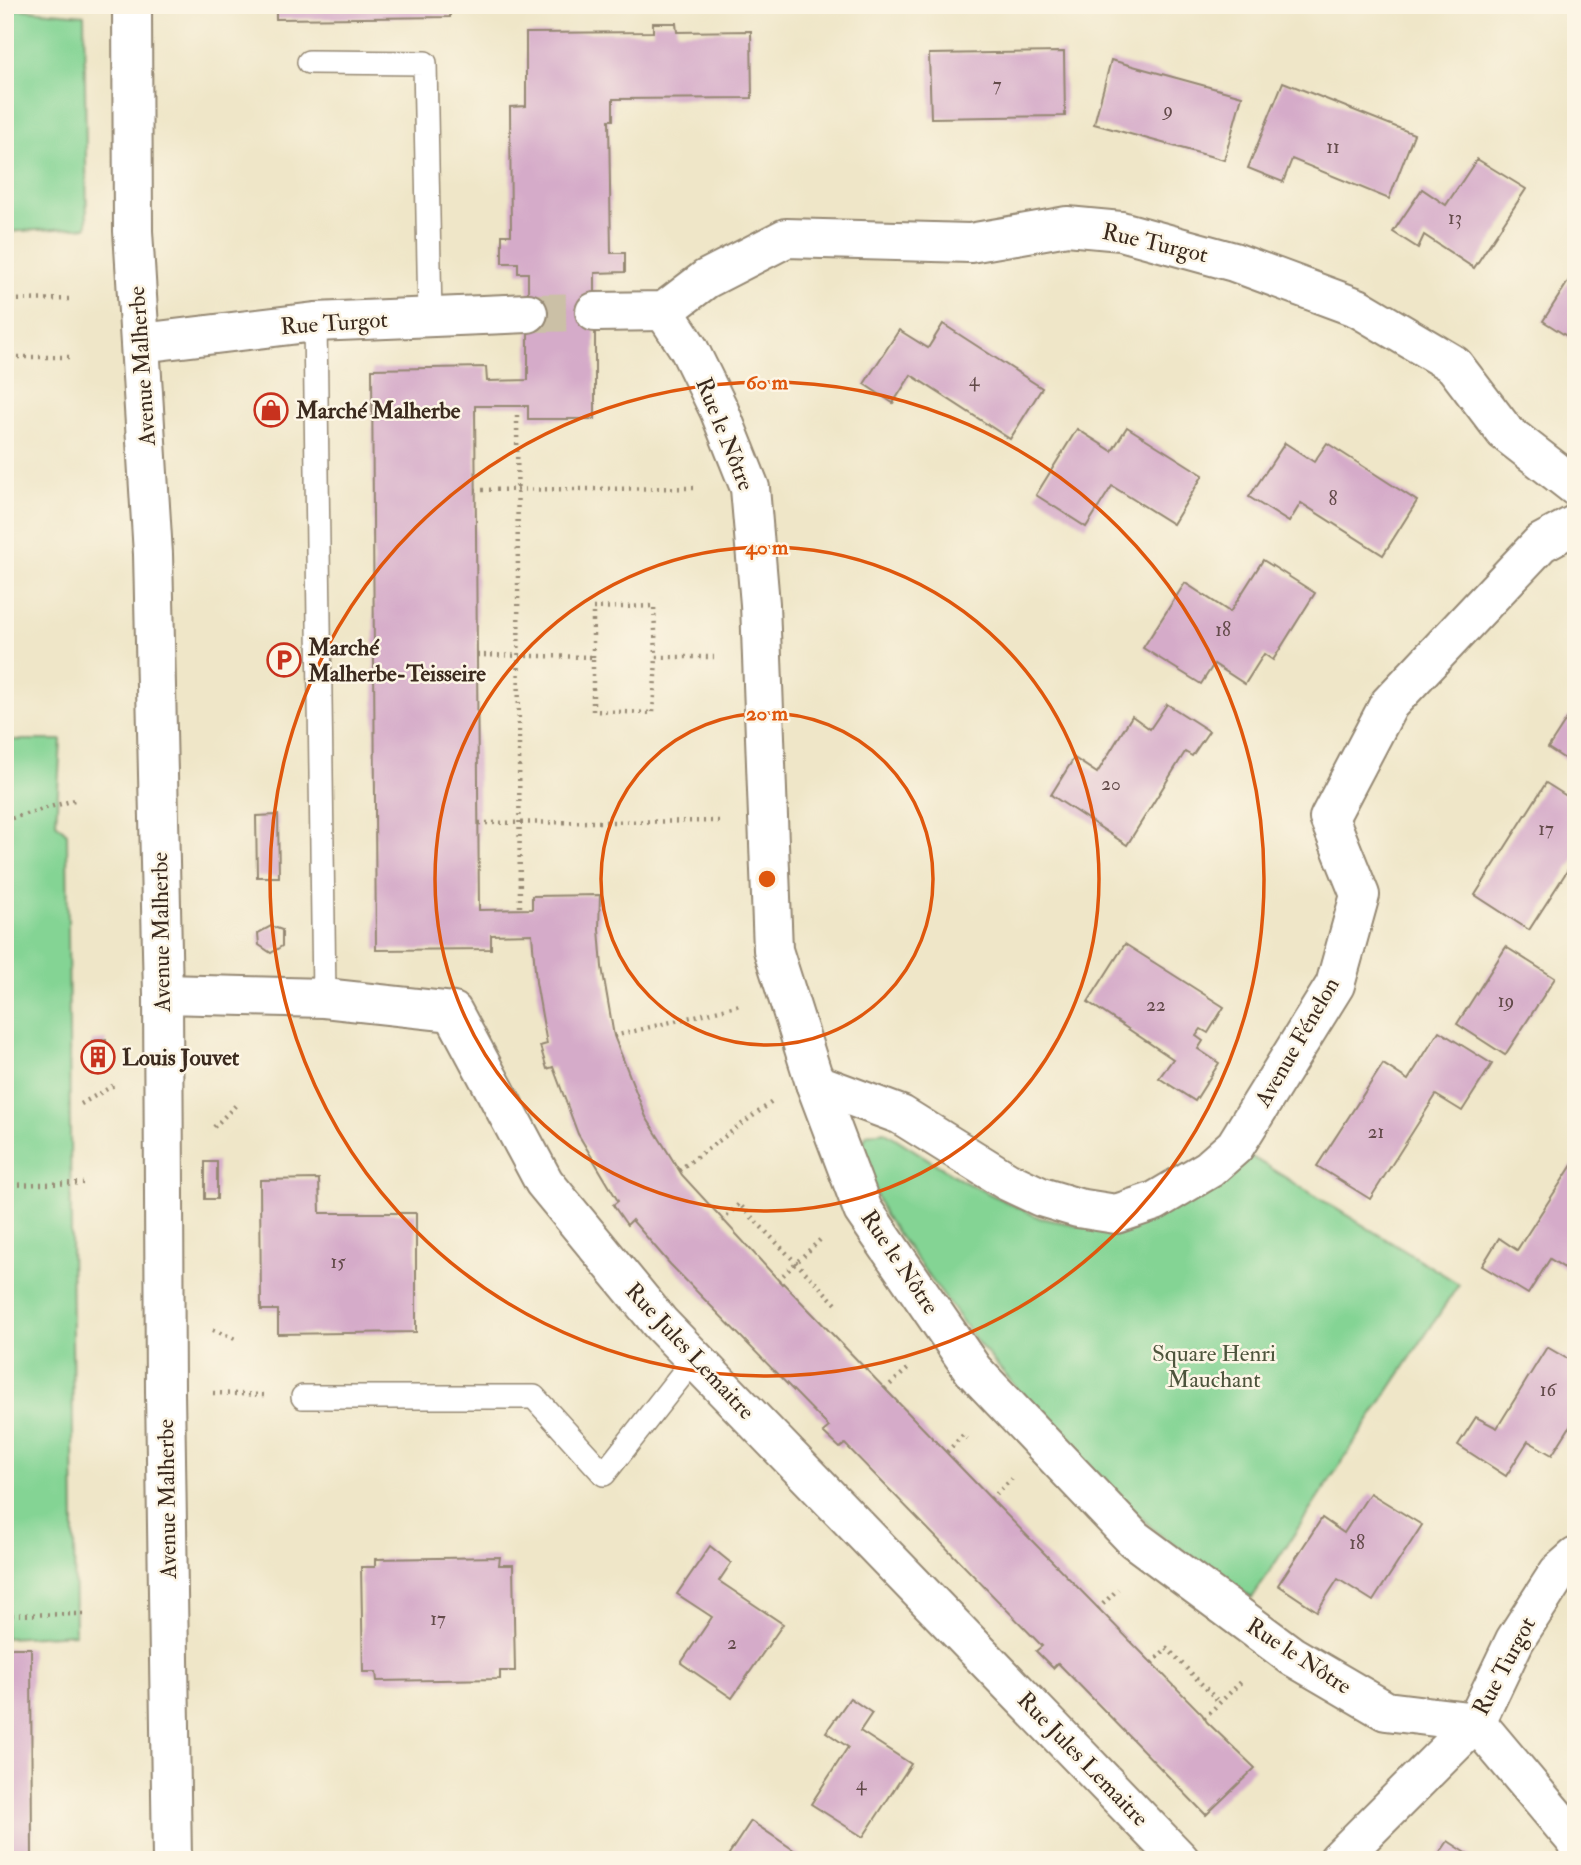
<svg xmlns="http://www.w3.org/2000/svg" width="1581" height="1865" viewBox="0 0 1581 1865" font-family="'IM FELL Double Pica',serif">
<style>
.green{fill:#84d494;stroke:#607f59;stroke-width:2}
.building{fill:#d5abc9}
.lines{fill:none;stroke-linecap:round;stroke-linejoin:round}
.street-tunnel{stroke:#cbc0a6;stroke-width:38;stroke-dasharray:38 19;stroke-linecap:butt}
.lane-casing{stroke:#958873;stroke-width:26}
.street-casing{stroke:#958873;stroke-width:42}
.secondary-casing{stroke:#958873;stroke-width:42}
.path{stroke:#958873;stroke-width:4.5;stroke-dasharray:2 5;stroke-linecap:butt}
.lane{stroke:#fff;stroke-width:23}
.street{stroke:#fff;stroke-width:38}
.secondary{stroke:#fff;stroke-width:38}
.ring{fill:none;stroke:#df570d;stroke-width:3.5}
.labels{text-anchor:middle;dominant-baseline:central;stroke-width:5;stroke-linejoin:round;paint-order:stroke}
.number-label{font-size:19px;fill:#624a49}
.street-label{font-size:23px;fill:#3b2a1e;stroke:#fcf5e5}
.poi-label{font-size:23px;font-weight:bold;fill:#3b2a1e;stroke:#fcf5e5;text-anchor:start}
.park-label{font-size:23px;fill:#4d543c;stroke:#fcf5e5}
.centre{fill:#df570d;stroke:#fcf5e5;stroke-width:3.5}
.ring-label{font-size:21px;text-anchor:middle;font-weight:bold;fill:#df570d;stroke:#fcf5e5;stroke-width:5;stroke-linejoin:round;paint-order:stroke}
</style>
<rect width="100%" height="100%" fill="#fcf5e5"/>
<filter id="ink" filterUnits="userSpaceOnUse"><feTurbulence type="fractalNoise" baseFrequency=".0143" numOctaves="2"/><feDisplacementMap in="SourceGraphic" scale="14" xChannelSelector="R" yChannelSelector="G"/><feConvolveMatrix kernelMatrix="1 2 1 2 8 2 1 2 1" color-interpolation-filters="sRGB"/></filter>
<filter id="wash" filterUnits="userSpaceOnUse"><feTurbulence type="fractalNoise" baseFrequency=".00686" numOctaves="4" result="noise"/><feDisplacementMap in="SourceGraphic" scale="28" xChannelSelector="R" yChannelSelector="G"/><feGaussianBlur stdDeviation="1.57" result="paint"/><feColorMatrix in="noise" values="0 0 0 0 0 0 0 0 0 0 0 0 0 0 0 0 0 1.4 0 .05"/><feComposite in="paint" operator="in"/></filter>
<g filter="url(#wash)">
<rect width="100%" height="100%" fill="#efe6c8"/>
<!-- green -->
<g class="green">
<path d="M5 8 84 15 87 227 5 232Z"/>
<path d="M5 740H61L56 823 67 833 75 1634 5 1638Z"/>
<path d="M884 1131 963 1181 1040 1218 1119 1233 1181 1205 1247 1154 1459 1284 1252 1598 1156 1532 1062 1441 977 1342 884 1215 859 1150 867 1134Z"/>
</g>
<g id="blocks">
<!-- building -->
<g class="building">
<path d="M276 5H450V17L276 19Z"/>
<path d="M653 23H676L677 32 751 31 752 98 613 99V120H609L611 253H625V272L595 273V419H528V406H475L479 910 532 909V896L600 895 599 929 602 967 614 1036 646 1117 682 1175 782 1284 783 1283 995 1503 1202 1714 1207 1722 1255 1768 1206 1815 1058 1663 1053 1668 1036 1651 1042 1646 845 1444 840 1448 823 1432 829 1427 670 1264 632 1220 627 1225 613 1205 618 1201 578 1134 553 1067 547 1069 540 1046 547 1044 536 982 532 934 491 935V949L376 950 372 369 486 367 487 381 528 380V273H518V263H502V235H511L510 107 526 106V33L653 32Z"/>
<path d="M1064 52 1065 116 931 118 929 54Z"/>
<path d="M1111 60 1242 96 1224 160 1094 124Z"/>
<path d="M1283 82 1414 134 1389 199 1292 159 1283 182 1248 168Z"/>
<path d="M1477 159 1526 189 1474 268 1424 235 1418 248 1393 232 1422 189 1446 205Z"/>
<path d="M1576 269V342L1543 321Z"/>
<path d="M943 324 1042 388 1010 439 911 375 893 403 864 384 899 330 928 348Z"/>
<path d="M1127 427 1203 475 1173 524 1112 486 1086 527 1036 495 1077 429 1112 451Z"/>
<path d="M1285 443 1314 462 1327 443 1417 501 1383 555 1301 503 1289 522 1249 497Z"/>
<path d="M1263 560 1315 593 1273 660 1264 654 1245 684 1214 664 1201 684 1143 648 1185 583 1230 612Z"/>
<path d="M1167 704 1209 731 1192 756 1185 752 1127 845 1051 795 1074 758 1097 773 1132 716 1150 729Z"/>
<path d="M1568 717 1576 722V766L1548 748Z"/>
<path d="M1546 783 1576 802V857L1529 930 1475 895Z"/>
<path d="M278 815 279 877H257L256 816Z"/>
<path d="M271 926 282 930V946L271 953 259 945 258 933Z"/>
<path d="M1125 944 1224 1007 1208 1033 1201 1029 1196 1036 1203 1041 1198 1049 1219 1063 1195 1101 1159 1078 1173 1059 1088 1002Z"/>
<path d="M1506 947 1555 978 1505 1055 1457 1024Z"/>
<path d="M1439 1031 1492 1064 1462 1111 1436 1095 1370 1199 1317 1166 1383 1064 1408 1080Z"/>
<path d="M106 1040 105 1073H91L92 1041Z"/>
<rect x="205" y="1162" width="12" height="37"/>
<path d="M1572 1165 1576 1167V1272L1574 1274 1550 1259 1528 1294 1482 1266 1499 1238 1517 1250Z"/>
<path d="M319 1179 320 1213H416V1332L278 1334V1310H261L260 1180Z"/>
<path d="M1547 1347 1576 1364V1417L1552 1455 1528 1441 1506 1476 1458 1445 1476 1417 1497 1428Z"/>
<path d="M1370 1493 1422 1525 1373 1601 1338 1579 1317 1611 1278 1585 1322 1518 1344 1533Z"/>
<path d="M710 1546 731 1563 719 1581 783 1624 732 1698 681 1663 712 1617 677 1594Z"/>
<path d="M500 1557 499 1565H513L515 1671H500V1679L377 1681 376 1672H363L361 1567H375V1559Z"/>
<path d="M5 1648H31L32 1860H5Z"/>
<path d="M850 1698 872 1713 860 1731 911 1764 863 1837 811 1804 848 1747 826 1732Z"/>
<path d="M751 1821 801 1855 798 1860H725Z"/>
<path d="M1448 1841 1471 1856 1469 1860H1435Z"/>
</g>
</g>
</g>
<g filter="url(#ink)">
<use href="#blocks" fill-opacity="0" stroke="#958873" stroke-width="2"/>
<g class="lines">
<!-- street-tunnel -->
<path class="street-tunnel" d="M528 313 595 312"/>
<defs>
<g id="lane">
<path d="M309 62 425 63 430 317"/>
<path d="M315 322 324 998"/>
<path d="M303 1397H534L604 1474 695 1358"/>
</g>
<g id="street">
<path d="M664 311 689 349 719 410 750 488 760 604 773 950 815 1083 863 1210 973 1370 1134 1539 1292 1656 1386 1711 1476 1722 1576 1841"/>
<path d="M595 312 664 311 706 279 786 238 970 243 1067 226 1121 231 1234 262 1358 308 1454 365 1505 432 1576 487"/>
<path d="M141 343 315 322 528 313"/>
<path d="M163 994 324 998 453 1012 544 1182 660 1323 1180 1860"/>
<path d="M815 1083 901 1115 1007 1181 1041 1197 1078 1208 1116 1214 1155 1201 1209 1169 1235 1146 1335 985 1360 895 1329 818 1389 704 1541 543 1576 524"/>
<path d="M1338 1860 1476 1722 1515 1640 1558 1573 1576 1557"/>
</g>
<path id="secondary" d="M132 5 133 231 153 554 163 994 165 1391 172 1860"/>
</defs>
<!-- lane casing -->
<use href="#lane" class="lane-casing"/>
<!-- street casing -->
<use href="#street" class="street-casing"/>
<!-- secondary casing -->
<use href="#secondary" class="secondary-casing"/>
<!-- path -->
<g class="path">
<path d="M5 334H10L11 357H73"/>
<path d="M10 334V300L73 299"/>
<path d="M517 415 520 909"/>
<path d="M475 490 697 488"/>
<path d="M477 655 593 657V711L653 713 656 657H714"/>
<path d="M593 657V608L654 606 656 657"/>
<path d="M5 820 78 799"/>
<path d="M479 823 721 821"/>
<path d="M614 1036 740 1005"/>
<path d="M81 1104 116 1084"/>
<path d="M214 1127 238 1103"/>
<path d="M679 1170 772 1102"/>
<path d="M5 1185 83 1183"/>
<path d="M722 1221 739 1204 839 1307"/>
<path d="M778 1280 822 1238"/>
<path d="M213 1330 238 1340"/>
<path d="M885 1389 911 1366"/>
<path d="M213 1393 264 1395"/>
<path d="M947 1452 963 1435 967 1439"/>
<path d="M991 1499 1012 1479"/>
<path d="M1098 1609 1118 1589"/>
<path d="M5 1615 84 1614"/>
<path d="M1152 1663 1167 1648 1220 1703"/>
<path d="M1204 1718 1242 1681"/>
</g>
<!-- lane -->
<use href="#lane" class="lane"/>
<!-- street -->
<use href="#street" class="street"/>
<!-- secondary -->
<use href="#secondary" class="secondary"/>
</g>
</g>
<!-- distance rings -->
<g class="ring">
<circle cx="767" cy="879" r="166"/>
<circle cx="767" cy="879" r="332"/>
<circle cx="767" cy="879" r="497"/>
</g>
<!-- icons -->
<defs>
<symbol id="shop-ring" viewBox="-11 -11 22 22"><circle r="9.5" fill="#fcf5e5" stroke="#c8321e" stroke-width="1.5"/><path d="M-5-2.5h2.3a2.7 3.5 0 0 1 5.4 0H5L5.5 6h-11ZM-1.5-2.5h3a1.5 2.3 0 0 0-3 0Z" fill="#c8321e"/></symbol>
<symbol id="parking-ring" viewBox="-11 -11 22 22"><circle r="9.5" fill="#fcf5e5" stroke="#c8321e" stroke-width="1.5"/><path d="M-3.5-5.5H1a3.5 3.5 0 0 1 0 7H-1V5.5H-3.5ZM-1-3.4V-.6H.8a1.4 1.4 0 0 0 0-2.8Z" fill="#c8321e"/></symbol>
<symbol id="building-ring" viewBox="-11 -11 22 22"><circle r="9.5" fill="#fcf5e5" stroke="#c8321e" stroke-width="1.5"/><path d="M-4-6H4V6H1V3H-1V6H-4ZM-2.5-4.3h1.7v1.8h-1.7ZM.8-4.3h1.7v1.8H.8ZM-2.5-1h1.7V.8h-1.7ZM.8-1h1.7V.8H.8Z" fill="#c8321e"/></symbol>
</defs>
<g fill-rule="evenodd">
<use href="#shop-ring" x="252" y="391" width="38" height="38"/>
<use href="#parking-ring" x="265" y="641" width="38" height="38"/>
<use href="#building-ring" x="79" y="1038" width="38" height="38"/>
</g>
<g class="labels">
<!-- number labels -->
<g class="number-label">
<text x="997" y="85">7</text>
<text x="1168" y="110">9</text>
<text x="1333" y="147">11</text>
<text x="1455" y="218">13</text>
<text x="974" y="380">4</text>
<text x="1333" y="499">8</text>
<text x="1223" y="630">18</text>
<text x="1111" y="784">20</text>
<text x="1546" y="829">17</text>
<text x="1506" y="1001">19</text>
<text x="1156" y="1005">22</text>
<text x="1376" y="1132">21</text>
<text x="338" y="1262">15</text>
<text x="1548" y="1390">16</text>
<text x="1357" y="1543">18</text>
<text x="438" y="1619">17</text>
<text x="732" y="1643">2</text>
<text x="861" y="1784">4</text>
</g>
<!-- street labels -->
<g class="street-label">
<text transform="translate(1155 243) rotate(13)">Rue Turgot</text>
<text transform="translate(334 323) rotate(-4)">Rue Turgot</text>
<text transform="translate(142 366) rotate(-94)">Avenue Malherbe</text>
<text transform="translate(725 434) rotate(68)">Rue le Nôtre</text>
<text transform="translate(161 932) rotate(-91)">Avenue Malherbe</text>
<text transform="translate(1297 1042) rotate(-60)">Avenue Fénelon</text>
<text transform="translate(900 1262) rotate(56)">Rue le Nôtre</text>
<text transform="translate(690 1351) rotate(47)">Rue Jules Lemaitre</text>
<text transform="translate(167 1499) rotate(-91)">Avenue Malherbe</text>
<text transform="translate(1299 1656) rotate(33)">Rue le Nôtre</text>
<text transform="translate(1504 1666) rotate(-62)">Rue Turgot</text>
<text transform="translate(1083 1759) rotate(46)">Rue Jules Lemaitre</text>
</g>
<!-- poi labels -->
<g class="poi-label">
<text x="296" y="410">Marché Malherbe</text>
<text x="308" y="647">Marché<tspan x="308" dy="26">Malherbe-Teisseire</tspan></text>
<text x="122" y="1057">Louis Jouvet</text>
</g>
<!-- park labels -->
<g class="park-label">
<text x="1214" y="1353">Square Henri<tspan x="1214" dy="26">Mauchant</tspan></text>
</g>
</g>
<circle cx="767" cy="879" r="10" class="centre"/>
<g class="ring-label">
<text x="767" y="389">60 m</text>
<text x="767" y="554">40 m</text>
<text x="767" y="720">20 m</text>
</g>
<!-- margin -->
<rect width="1581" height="1865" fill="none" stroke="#fcf5e5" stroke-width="28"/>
</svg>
